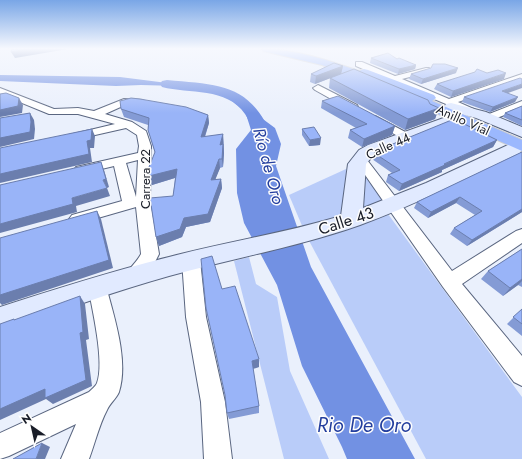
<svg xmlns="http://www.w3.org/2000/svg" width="522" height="459" viewBox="0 0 522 459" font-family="Jost,sans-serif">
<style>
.green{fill:#b9ccf9}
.water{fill:#7291e3}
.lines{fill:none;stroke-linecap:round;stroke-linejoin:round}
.river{fill:#7291e3;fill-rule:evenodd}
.street-casing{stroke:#5a6680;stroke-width:2}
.secondary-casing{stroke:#5a6680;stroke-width:2}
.highway-casing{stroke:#cccdd0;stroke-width:2}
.street{fill:#fff;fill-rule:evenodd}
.secondary{fill:#e1eaff;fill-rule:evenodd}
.highway{fill:#9bb8fe;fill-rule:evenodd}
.wall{fill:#849bd5}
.shaded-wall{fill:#6b7eae}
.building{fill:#99b4f8;stroke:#6b7eae}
.labels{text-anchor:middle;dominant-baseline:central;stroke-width:3;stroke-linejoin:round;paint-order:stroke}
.far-street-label{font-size:13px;fill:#191d28;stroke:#fdfdfd}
.street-label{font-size:16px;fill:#191d28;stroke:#fdfdfd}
.water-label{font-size:17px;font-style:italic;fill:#243f9e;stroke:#fdfdfd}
.near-water-label{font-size:20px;font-style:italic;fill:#243f9e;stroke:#fdfdfd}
</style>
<rect width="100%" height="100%" fill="#eaf0fc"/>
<!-- green -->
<g class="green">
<path d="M361 168 387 202 355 209Z"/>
<path d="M346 169V214L303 228 289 195Z"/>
<path d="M388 214 522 397V459H426L307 237Z"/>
<path d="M249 257 256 284 277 297 290 371 329 459H284L234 261Z"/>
</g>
<!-- water -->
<path class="water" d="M0 75 120 77 199 87 216 91H225L275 128 281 144 276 166 311 267 415 459H347L342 447 302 366 277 285 244 223 237 193 236 149 251 130 245 111 224 95 210 91 179 86 141 85 116 86 0 81Z"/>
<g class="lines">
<!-- river -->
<path class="river" d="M167 80C222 85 252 84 274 141L271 145 265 146 259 145C252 136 252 124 245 114 227 87 189 94 162 87L160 84 162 81Z"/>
<defs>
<g id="street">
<path d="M356 62H362L395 76 426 68H429L430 70 429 72 402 79 449 99 522 74V80L458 102 476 110 477 112 476 114 472 115 356 66Z"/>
<path d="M318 85 357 105 358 107 357 109H349L315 90 313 88Z"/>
<path d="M0 88 54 109 78 108 94 111 124 99 143 100 145 102 143 104 125 105 105 114 132 122 146 131 151 146 150 200 159 254 151 270 141 280 135 282 129 280 126 275C130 267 137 262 141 254L136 207 77 224 72 223 69 219 72 215 122 201 114 166 81 174 76 173 74 170 76 167 138 153 139 146 137 135 126 128 73 140 69 139 67 137 69 135 115 124 78 114H49L0 94ZM138 160 136 197 126 163Z"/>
<path d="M522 101V108L492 120 488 121 483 118 484 116Z"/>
<path d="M375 116 411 135 413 137 411 139H403L371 121 370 119 371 117Z"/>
<path d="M360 155 364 156 452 271 516 231 522 229V243L462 284 522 356V386L514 382 443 287 354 159 356 156Z"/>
<path d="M191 253 197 255 200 260 206 317 225 402 232 459H204L201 402 186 317 182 260 185 255Z"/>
<path d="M97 278 104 281 106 286C114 317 129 361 119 392 116 399 110 403 107 410 99 425 95 443 89 459H61L76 424 9 456 0 459V433L89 392C92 389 96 386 97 383 105 363 92 308 88 286L90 281Z"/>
</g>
<g id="secondary">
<path d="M451 103 486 112 522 127V137L476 118 446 110 444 107 446 104Z"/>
<path d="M452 115 457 116 459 119 457 122 380 153 371 158 366 164 363 208 426 183 508 145 514 144 520 145 522 149 520 153C467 178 415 205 360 225 298 247 233 258 169 276 112 292 56 312 0 333V307C56 289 112 271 169 257 226 242 285 233 341 216L348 164 359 150 368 145Z"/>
</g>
<path id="highway" d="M262 49C295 49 328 60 359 71L364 69 368 70 434 95 436 98 432 101 522 140V151L407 100 405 97 408 94 382 83 377 86 373 85 322 65 263 51Z"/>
</defs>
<!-- street casing -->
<use href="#street" class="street-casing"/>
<!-- secondary casing -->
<use href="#secondary" class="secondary-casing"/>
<!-- highway casing -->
<use href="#highway" class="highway-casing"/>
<!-- street -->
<use href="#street" class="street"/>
<!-- secondary -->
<use href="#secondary" class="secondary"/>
<!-- highway -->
<use href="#highway" class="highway"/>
</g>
<!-- wall -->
<g class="wall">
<path d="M371 58 397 59 416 65 415 69 398 74 370 63Z"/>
<path d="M343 66 341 74 315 84 310 82 311 74Z"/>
<path d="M456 73 421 84 409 79 411 74Z"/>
<path d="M330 78 430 104 439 108 435 119 405 130 329 88Z"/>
<path d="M504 79 451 97 434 89 437 84Z"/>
<path d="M508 93 515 102 490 112 462 102 464 97Z"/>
<path d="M322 101 395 126 392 135 362 147 348 138 350 130 356 128 321 108Z"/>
<path d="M522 106V126L503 117 505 113Z"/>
<path d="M121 109 208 115 209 123 205 137 223 134 224 153 223 167 220 168 215 179H221L222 188 210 222 186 227 182 237 159 246 156 237 173 196 175 178 152 185 149 176 155 153 148 130V125L124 117Z"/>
<path d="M302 129 320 145 309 146 302 135Z"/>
<path d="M497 140 493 147 442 170V172L399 191 386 182 388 175 392 173 372 159 374 153Z"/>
<path d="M522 152V212L467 246 450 234 454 228 475 215 456 203 428 218 414 208 417 202Z"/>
<path d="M522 249V287L518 285 503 296 481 279 488 271Z"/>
<path d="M222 289 259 367 253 368 259 406V413L229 419 227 413Z"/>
<path d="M522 309V336L507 324Z"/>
</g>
<!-- shaded-wall -->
<g class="shaded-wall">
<path d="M27 49H68L15 58 11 52Z"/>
<path d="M416 65 415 69 398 74 399 69Z"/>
<path d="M343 66 341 74 315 84 316 76Z"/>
<path d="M458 68 456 73 421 84 423 79Z"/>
<path d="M506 73 504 79 451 97 453 91Z"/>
<path d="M522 84V88L500 96 502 91Z"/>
<path d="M518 97 515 102 490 112 493 107Z"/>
<path d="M19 98 23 105 22 113 0 117V110Z"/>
<path d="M439 108 435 119 405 130 408 119Z"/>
<path d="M30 113 34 120 35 129 34 139 0 147V138Z"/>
<path d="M208 115 209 123 202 145 201 137Z"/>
<path d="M395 126 392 135 362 147 364 139Z"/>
<path d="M92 129 95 136 94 148H90L92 162 0 183V174L87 141Z"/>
<path d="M223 134 224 153 223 167 220 145Z"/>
<path d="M321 138 320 145 309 146 310 140Z"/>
<path d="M497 140 493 147 442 170V172L399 191 402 184Z"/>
<path d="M219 159 220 168 212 188 211 180Z"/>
<path d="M101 162 104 170 109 187 107 188 103 180Z"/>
<path d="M177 169 178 177 152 185 149 176Z"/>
<path d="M221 179 222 188 210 222 186 227 182 237 159 246 156 237 184 218Z"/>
<path d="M107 188 110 196 76 206 77 212 0 233V224L72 198Z"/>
<path d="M460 197 456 203 428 218 431 212Z"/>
<path d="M522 209V212L467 246 472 240Z"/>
<path d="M97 211 101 219 113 268 2 305 0 303V295Z"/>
<path d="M522 279V281L518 285 503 296 510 288Z"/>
<path d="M80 296 85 304 89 339 86 340 92 386 53 404 46 399 0 420V409L80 333Z"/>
<path d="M259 359V367L253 369 252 361Z"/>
<path d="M42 443 50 447 45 459H36Z"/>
</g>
<!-- building -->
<g class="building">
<path d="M12 49H27L11 52Z"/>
<path d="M388 53 397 59 399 58 416 65 399 69 371 58Z"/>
<path d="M334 63 343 66 316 76 311 74Z"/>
<path d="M433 64H445L458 68 423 79 411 74 431 68Z"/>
<path d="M354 69 428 100 430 104 439 108 408 119 330 78Z"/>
<path d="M477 69 487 73 498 70 506 73 453 91 437 84 475 72Z"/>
<path d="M520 78 522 79V84L502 91 518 97 493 107 464 97Z"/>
<path d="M6 93 19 98 18 106 0 110V94Z"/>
<path d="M338 96 395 126 364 139 350 130 367 124 322 101Z"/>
<path d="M131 98 140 99 186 107 208 115 201 137 223 134 220 145 223 144 222 159H219L211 180 221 179 208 214 184 218 180 229 156 237 150 198 173 196 177 169 149 176V167L155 152 148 130 149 118 121 109 120 101Z"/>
<path d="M522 106V120L505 113Z"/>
<path d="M30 113 31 122 30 132 0 138V118Z"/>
<path d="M454 119 497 140 444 164 445 165 402 184 388 175 400 170 374 153 383 148Z"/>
<path d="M314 127 321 138 310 140 302 129Z"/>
<path d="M92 129 91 140 87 141 89 154 0 174V148Z"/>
<path d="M522 152V209L472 240 454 228 482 211 460 197 431 212 417 202Z"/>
<path d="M101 162 106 179 103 180 107 188 72 198 73 204 0 224V185Z"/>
<path d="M97 211 109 260 0 295V238Z"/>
<path d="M522 249V279L510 288 488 271Z"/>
<path d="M212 256 222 289 235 286 259 359 252 361 259 406 227 413 225 395 206 308 201 259Z"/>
<path d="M80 296 83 332 80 333 86 380 45 398V389L0 409V324L14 319V320Z"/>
<path d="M522 309V324L513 317Z"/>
<path d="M42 443 36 459H13Z"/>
</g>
<!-- sky -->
<linearGradient id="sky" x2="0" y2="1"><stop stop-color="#79a6e6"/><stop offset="0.43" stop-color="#f6f8fe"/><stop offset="1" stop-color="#f6f8fe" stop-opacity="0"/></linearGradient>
<rect width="522" height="113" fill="url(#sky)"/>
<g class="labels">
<!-- far-street labels -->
<g class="far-street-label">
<text transform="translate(463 120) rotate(24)">Anillo Víal</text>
<text transform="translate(388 146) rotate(-24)">Calle 44</text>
<text transform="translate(145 179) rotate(-90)">Carrera 22</text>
</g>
<!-- street labels -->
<g class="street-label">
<text transform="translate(346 221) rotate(-18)">Calle 43</text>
</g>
<!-- water labels -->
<g class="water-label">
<text transform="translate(269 166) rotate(75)">Río de Oro</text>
</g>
<!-- near-water labels -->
<g class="near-water-label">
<text x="364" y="425">Rio De Oro</text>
</g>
</g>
<!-- north arrow -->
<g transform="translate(32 427) rotate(326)" stroke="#fdfdfd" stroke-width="3" paint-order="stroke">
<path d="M0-3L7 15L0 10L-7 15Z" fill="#191d28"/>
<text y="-6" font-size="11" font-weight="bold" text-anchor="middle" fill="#191d28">N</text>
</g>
</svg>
